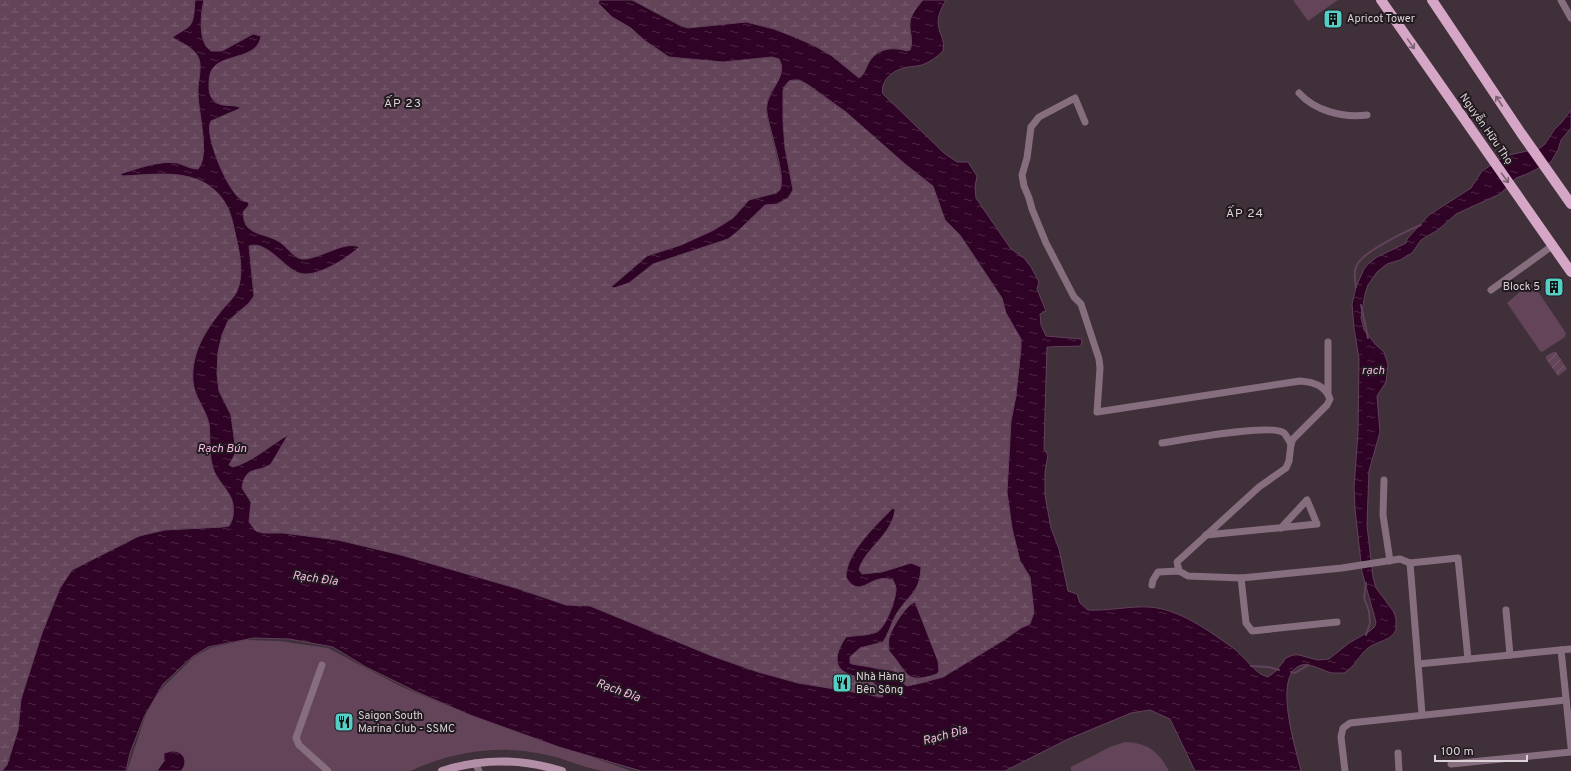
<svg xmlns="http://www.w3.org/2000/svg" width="1571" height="771" viewBox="0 0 1571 771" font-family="Overpass,sans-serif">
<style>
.green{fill:#634459}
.wetland{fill:url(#wetland-marsh)}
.garden{fill:url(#garden-furrows)}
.water{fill:url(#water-ripples);stroke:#62415b}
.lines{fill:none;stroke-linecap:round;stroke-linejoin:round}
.stream{stroke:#62415b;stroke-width:2}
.minor{stroke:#866e7e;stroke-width:7}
.secondary{stroke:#b38ea7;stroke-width:8}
.primary{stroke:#d5a6c6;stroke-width:10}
.oneway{stroke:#7b6072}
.labels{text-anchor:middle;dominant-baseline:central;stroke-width:4;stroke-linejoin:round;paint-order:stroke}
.poi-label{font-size:11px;fill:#dcd3d9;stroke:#211a1f;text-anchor:start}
.street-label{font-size:11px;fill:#dcd3d9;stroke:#211a1f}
.neighbourhood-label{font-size:12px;letter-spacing:1px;fill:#dcd3d9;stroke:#211a1f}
.water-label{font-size:12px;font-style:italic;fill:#f7b8e3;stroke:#211a1f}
</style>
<defs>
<pattern id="wetland-marsh" width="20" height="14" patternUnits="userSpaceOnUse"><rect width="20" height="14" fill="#634459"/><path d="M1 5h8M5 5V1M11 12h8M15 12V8" fill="none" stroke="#795e70"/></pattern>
<pattern id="garden-furrows" width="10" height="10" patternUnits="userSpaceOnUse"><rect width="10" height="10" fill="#634459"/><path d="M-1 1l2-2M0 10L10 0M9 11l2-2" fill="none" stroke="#795e70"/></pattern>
<pattern id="water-ripples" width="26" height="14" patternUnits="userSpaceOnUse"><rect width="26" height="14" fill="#2e0325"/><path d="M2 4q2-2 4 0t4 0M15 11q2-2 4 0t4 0" fill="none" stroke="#4c2744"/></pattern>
</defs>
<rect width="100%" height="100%" fill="#3f303a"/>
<!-- green -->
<g class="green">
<path d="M1293 0H1338L1308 21Z"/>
<path d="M1530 283 1533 284 1566 333 1565 337 1542 352 1540 351 1507 303Z"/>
<path d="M246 640 279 641 328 648 402 687 456 709 631 771C622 771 612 771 603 771 584 768 566 759 547 755 501 744 454 751 410 771H127L149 705 165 685 194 657 210 648Z"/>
<path d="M1125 742C1148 743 1158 751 1169 771H1071V767L1110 747Z"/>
</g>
<!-- wetland -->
<g class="wetland">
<path d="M0 0H599L612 17 631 28 644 40 669 57 723 62 772 57 779 59 781 63V77L770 93 766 112 781 176V188L776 193 749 200 733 218 714 230 681 245 647 256 611 287 629 283 653 264 728 239 765 205 778 204 788 198 793 190 785 148 783 121V91L789 81 799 80 807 84 846 112 905 164 933 186 945 220 960 235 1002 298 1006 313 1021 339V348L1016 396 1011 421 1007 492 1012 528 1020 561 1030 577 1034 612 1030 625 1021 628 1004 640 943 677 921 683 907 686 883 697 863 694 798 683 758 672 712 656 590 606 566 605 519 589 401 555 338 540 283 533H263L256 531 251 525 229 526 212 528 175 529 32 665 21 699 18 730 7 765 2 771H0Z"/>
<path d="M632 0H923L910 21 912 46 910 50 907 51C891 46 877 48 868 63 865 70 865 76 857 78L853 73 746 22 688 28 682 26Z"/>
</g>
<!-- garden -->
<path class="garden" d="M1553 352H1556L1567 369 1558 376 1546 359V356Z"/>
<!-- water -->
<g class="water">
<path d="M195 0H204C201 12 199 33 205 44 206 47 209 49 211 51H222L253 34 261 36C258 59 225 54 214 67 209 72 209 81 209 87 209 94 211 99 217 103 224 107 234 104 241 108L211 121C203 133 228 193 242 200 242 201 247 202 248 202L249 205 243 212C244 219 244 225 250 229 257 235 270 236 278 241 286 245 293 258 302 259 319 260 344 240 359 247 348 258 315 279 299 273 284 268 267 240 249 246L254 296 249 303 228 321 222 335 218 352 217 374 219 391 231 415 235 445 236 452 229 465 233 467C254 461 269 446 288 435L271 464C257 474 246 464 242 488L251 502 249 522 256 531 263 533H283L338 540 401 555 519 589 566 605 590 606 712 656 758 672 798 683 883 697C880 677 853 679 843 671 831 662 840 646 846 637 856 635 867 636 877 632 886 627 896 599 896 589 896 585 894 583 893 580 888 579 884 578 880 579 867 581 857 597 846 577 846 553 876 525 893 508L895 510C892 535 864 549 859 570L862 574 882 572 911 563 921 567C920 593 909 594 897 613 891 622 889 634 883 642L860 648 850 657V663L852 664 894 671C899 677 899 681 907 686L921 683 943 677 1004 640 1021 628 1030 624 1034 612 1030 577 1020 561 1012 528 1007 492 1011 421 1016 396 1021 348V339L1006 313 1002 298 960 235 945 220 933 186 905 164 846 112 807 84 799 80H793L789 81 784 87 783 91V121L785 148 793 190 788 198 777 204 765 205 738 231 728 239 653 264 629 283 614 288 611 287 647 256 681 245 714 230 733 218 749 200 776 193C779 191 781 190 781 186 784 170 770 132 767 113 763 92 790 78 779 59L772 57 723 62 669 57 644 40 631 28 612 17 598 3 599 2V0H632L681 26 688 28 746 22 774 29 797 38 815 46 832 56 859 78C864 75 865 70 868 64 876 49 891 46 907 51L910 50C914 41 909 31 910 22 911 14 918 6 923 0H946C941 9 936 18 939 28 941 37 945 41 943 51 937 57 930 62 922 65 915 67 908 66 901 69 890 72 880 83 883 94L944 153 957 162H968L977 176 975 187 976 198 1011 249 1024 258 1031 267 1039 282 1037 289 1046 311 1040 314 1041 325 1046 336 1082 339 1081 346 1047 347 1044 449 1048 455 1045 472V495L1051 528 1059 549 1068 591 1077 594 1080 603 1088 610C1109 611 1129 606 1149 607 1180 609 1209 631 1233 648 1245 656 1254 674 1268 677L1276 671 1286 658 1295 654 1318 660 1329 659 1349 643 1370 631 1375 626 1376 622 1362 572 1355 509 1354 487 1358 432 1359 359 1354 328 1352 304 1356 287 1364 269 1368 264 1377 257 1406 243 1407 239 1429 215 1471 188 1482 171 1505 156 1540 148 1545 144 1554 130 1562 122 1571 110V128L1561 140 1558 150 1551 162 1527 174 1516 178 1500 194 1456 214 1438 230 1421 240 1412 253 1400 260 1387 264 1377 272 1368 285 1365 294 1361 318 1364 330 1376 345 1384 352 1388 365 1386 382 1377 396 1380 432 1369 471 1367 525 1373 577 1376 588 1394 612 1396 619V630C1391 641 1377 641 1368 648 1359 655 1354 668 1344 673 1340 673 1336 673 1332 673 1322 671 1308 661 1299 666 1273 678 1296 749 1301 771H1195L1170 719 1150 710 1131 713 1066 740 1005 771H641L559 747 470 715 417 692 366 667 333 647 289 639 254 638 208 647 192 657 163 684 144 717 130 753 126 771H2L7 765 18 730 21 699 42 633 60 588 72 570 139 536 165 530 223 527 229 526C233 520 234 513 233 505 232 493 219 483 214 471 208 455 211 440 209 424 206 409 194 397 193 381 191 353 205 331 222 310 227 304 234 298 237 291 244 276 240 253 236 237 234 228 232 217 228 208 207 166 162 174 123 176L120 174C136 169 160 160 177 163 184 165 191 169 198 169 211 155 197 109 198 90 198 80 202 69 199 59 196 49 182 43 173 38V37C178 33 183 31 187 28 195 24 194 8 195 0Z"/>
<path d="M915 602 938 661 939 671 937 674C904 685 909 673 889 651 889 647 888 642 889 638 892 628 905 606 915 602Z"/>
<path d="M172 751C184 751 189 762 181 771H157L164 761V753Z"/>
</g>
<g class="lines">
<!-- stream -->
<g class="stream">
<path d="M1356 287C1355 280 1353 270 1358 263 1367 250 1406 231 1421 225"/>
<path d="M1361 305 1368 338"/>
<path d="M1366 583 1364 598 1369 611 1370 623 1366 635"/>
<path d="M1251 666 1268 667 1279 670"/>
<path d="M1291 672 1295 673 1308 665"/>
</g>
<!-- minor -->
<g class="minor">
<path d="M1561 0 1571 18"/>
<path d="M1299 93C1315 111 1343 118 1367 115"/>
<path d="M1085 122 1075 98 1039 117 1031 127 1027 158 1022 175 1024 186 1029 198 1032 209 1046 243 1074 297 1081 304 1099 359 1100 368 1097 412 1300 381C1313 382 1325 385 1330 399L1327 405 1293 439 1291 444 1289 461 1286 468 1259 487 1177 562 1179 571"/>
<path d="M1491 290 1552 246"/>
<path d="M1328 392V342"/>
<path d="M1162 443C1181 440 1272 423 1284 433 1287 436 1289 441 1291 444"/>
<path d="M1384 480 1383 515 1390 561"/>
<path d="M1206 535 1317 524 1307 500 1281 528"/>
<path d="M1410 563 1422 714"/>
<path d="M1241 578 1246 623 1252 631 1337 622"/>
<path d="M1152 585 1153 580 1158 572 1179 571 1188 576 1241 578 1342 568 1400 559 1410 563 1458 558 1468 659"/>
<path d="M1506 610 1510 655"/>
<path d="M1561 650 1571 747"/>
<path d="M1418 664 1571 649"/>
<path d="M322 665 296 738 299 745 328 771"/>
<path d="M1398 753 1399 771"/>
<path d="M475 763 479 771"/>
<path d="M1451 764 1571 752"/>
<path d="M1345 771 1341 737 1343 728 1350 723 1566 700"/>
</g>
<!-- secondary -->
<path class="secondary" d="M442 771C481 758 523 759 562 771"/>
<!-- primary -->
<g class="primary">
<path d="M1381 0 1571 272"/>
<path d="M1432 0 1521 133 1571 204"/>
</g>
</g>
<!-- one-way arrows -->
<defs><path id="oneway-shaft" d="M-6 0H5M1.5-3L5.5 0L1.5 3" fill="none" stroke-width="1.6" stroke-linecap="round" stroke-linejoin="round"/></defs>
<g class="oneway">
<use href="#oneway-shaft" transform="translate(1411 44) rotate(55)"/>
<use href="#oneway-shaft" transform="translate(1499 101) rotate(-123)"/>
<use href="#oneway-shaft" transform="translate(1505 178) rotate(54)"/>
</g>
<!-- icons -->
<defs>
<symbol id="building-square" viewBox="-11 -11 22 22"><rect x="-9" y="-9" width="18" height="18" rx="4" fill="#55cec5" stroke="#211a1f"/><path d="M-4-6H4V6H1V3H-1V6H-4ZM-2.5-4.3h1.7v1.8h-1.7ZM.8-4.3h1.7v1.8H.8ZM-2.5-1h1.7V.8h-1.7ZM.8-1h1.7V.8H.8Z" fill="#111"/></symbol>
<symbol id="restaurant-square" viewBox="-11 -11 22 22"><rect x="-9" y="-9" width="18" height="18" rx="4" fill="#55cec5" stroke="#211a1f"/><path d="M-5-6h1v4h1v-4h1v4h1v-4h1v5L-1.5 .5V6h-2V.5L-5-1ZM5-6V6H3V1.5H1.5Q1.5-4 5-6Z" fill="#111"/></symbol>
</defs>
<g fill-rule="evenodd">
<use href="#building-square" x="1322" y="8" width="22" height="22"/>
<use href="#building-square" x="1543" y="276" width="22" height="22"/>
<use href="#restaurant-square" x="831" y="672" width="22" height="22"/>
<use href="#restaurant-square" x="333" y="711" width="22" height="22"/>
</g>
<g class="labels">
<!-- poi labels -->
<g class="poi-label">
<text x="1347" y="19">Apricot Tower</text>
<text x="1540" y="287" text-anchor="end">Block 5</text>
<text x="856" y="677">Nhà Hàng<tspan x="856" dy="13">Bên Sông</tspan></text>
<text x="358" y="716">Saigon South<tspan x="358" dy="13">Marina Club - SSMC</tspan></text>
</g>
<!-- street labels -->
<g class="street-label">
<text transform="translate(1486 129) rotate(55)">Nguyễn Hữu Thọ</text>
</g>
<!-- neighbourhood labels -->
<g class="neighbourhood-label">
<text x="403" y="104">ẤP 23</text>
<text x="1245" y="214">ẤP 24</text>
</g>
<!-- water labels -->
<g class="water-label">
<text x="1373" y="371">rạch</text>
<text x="222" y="449">Rạch Bún</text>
<text transform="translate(315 579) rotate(8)">Rạch Đỉa</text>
<text transform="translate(618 691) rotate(20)">Rạch Đỉa</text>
<text transform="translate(945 736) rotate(-15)">Rạch Đỉa</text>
</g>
</g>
<!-- scale -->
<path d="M1435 755v6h92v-6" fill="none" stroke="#dcd3d9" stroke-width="2"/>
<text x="1441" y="755" font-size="12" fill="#dcd3d9" stroke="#211a1f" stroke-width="3" paint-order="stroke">100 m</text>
</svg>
